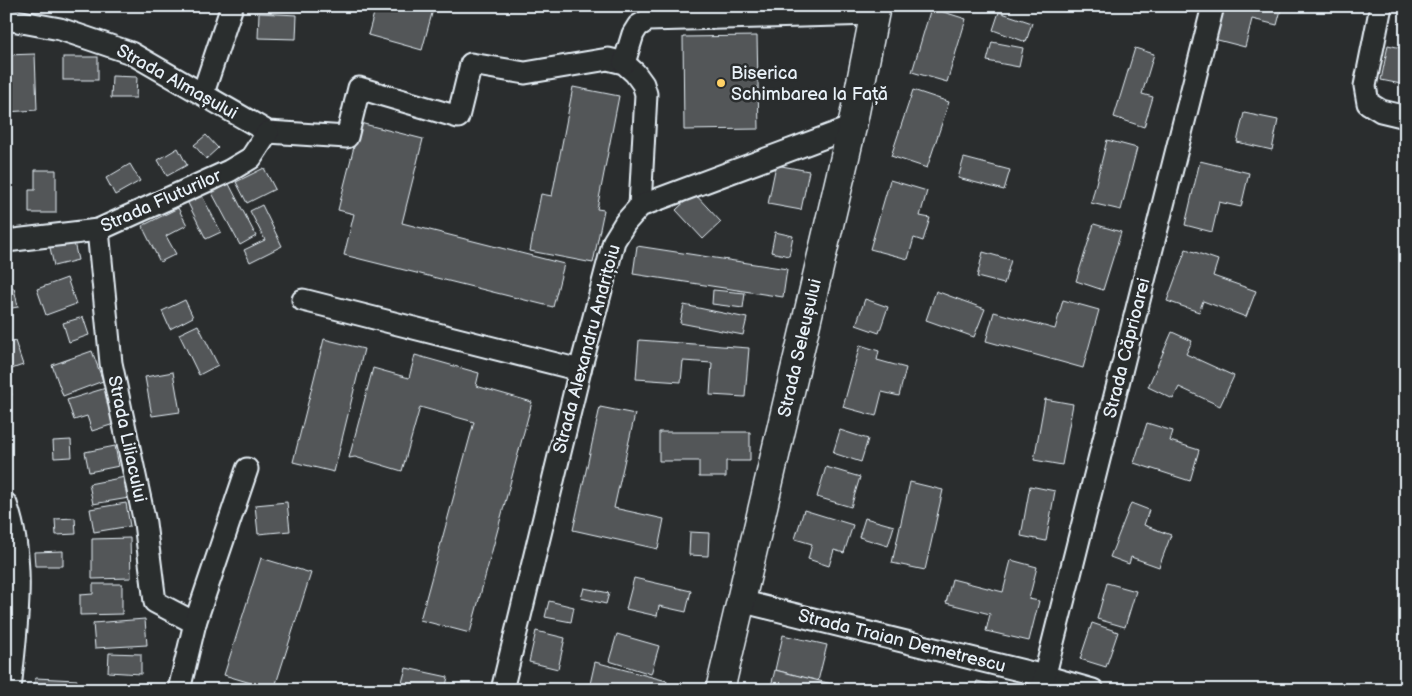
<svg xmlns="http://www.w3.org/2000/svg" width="1412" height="696" viewBox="0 0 1412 696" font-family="'Balsamiq Sans',sans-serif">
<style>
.building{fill:#535759;stroke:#e8f1f8}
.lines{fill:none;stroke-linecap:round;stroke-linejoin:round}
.minor-casing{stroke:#e8f1f8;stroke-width:25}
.major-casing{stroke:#e8f1f8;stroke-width:31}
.minor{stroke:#2a2d2e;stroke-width:21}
.major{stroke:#2a2d2e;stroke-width:28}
.poi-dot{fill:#ffd166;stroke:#2a2d2e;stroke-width:2}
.labels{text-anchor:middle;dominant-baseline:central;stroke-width:5;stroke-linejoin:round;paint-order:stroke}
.poi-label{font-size:18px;fill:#e8f1f8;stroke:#2a2d2e;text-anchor:start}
.street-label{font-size:18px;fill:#e8f1f8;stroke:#2a2d2e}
</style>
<rect width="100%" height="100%" fill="#2a2d2e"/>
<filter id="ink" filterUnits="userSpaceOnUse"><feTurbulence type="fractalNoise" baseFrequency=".02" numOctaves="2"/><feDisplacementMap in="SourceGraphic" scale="10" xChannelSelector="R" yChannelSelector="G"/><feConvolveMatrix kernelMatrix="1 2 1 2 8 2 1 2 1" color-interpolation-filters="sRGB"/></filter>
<g filter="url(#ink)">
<!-- building -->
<g class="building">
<path d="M376 6H434L422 50 368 35Z"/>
<path d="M1218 6H1282L1277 25 1252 19 1245 47 1210 38Z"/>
<path d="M931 8 966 19 947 82 912 72Z"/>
<path d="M999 12 1032 23 1026 42 993 30Z"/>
<path d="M259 13 297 15 296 39 258 38Z"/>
<path d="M1405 25H1406V85L1381 80 1388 45 1401 48Z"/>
<path d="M757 36 759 129 684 130 683 37Z"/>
<path d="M992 42 1023 48 1019 67 987 61Z"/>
<path d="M1135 48 1154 54 1142 94 1153 97 1144 127 1114 117Z"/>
<path d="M35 54 37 110 6 112V55Z"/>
<rect x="63" y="57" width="35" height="23"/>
<path d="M112 76 137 77 136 98H111Z"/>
<path d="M573 87 619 96 597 209 604 210 593 263 530 251 541 194 552 196Z"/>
<path d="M913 90 949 102 927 168 891 156Z"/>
<path d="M1244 113 1278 120 1272 150 1237 142Z"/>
<path d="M360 123 423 139 402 223 564 264 553 307 344 255 354 214 338 210Z"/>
<path d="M206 135 218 148 206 159 194 145Z"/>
<path d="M1107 140 1137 148 1121 210 1091 203Z"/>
<path d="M178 148 187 165 167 176 158 160Z"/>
<path d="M964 158 1010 170 1004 190 958 178Z"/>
<path d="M1200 161 1249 173 1241 207 1219 202 1212 232 1185 225Z"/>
<path d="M130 164 140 181 115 195 106 178Z"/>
<path d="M776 165 809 171 801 210 768 204Z"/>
<path d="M264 168 275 189 247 203 236 182Z"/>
<path d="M35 170H56V213H29V190H35Z"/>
<path d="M890 180 927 191 920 216 930 218 923 241 914 238 908 259 870 249Z"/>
<path d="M229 184 256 236 240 245 212 193Z"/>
<path d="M694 193 721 222 703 239 676 210Z"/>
<path d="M201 194 221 232 206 239 187 201Z"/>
<path d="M262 205 282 246 250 262 244 250 265 240 250 211Z"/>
<path d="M178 208 187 225 166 236 176 254 160 262 142 226Z"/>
<path d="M1094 224 1121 232 1103 290 1076 281Z"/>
<path d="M775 232 793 236 789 256 771 252Z"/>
<path d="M73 238 78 260 54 266 49 243Z"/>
<path d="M637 246 787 269 783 297 633 274Z"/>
<path d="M1186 249 1218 260 1213 276 1256 291 1246 317 1203 301 1199 312 1167 301Z"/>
<path d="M983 252 1011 260 1004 284 977 277Z"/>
<path d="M67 278 76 304 46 315 37 289Z"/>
<path d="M14 288 18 307 6 309V290Z"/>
<path d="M713 290 745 293 743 308 712 304Z"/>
<path d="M936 291 985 309 974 337 926 320Z"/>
<path d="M865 299 888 307 879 333 856 325Z"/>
<path d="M185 300 193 317 170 329 162 311Z"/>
<path d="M1063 300 1099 310 1083 368 986 341 994 312 1055 329Z"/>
<path d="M684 305 747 318 743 335 680 323Z"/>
<path d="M83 317 89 335 69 342 63 323Z"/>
<path d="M198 325 218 365 199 375 179 334Z"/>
<path d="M1172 332 1192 341 1186 354 1234 376 1220 406 1179 387 1173 399 1148 387Z"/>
<path d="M324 339 364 349 334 472 293 462Z"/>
<path d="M639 340 749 348 745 397 710 395 712 363 683 361 681 382 636 379Z"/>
<path d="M15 341 23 365 6 371V344Z"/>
<path d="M860 345 879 351 877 360 906 368 899 396 882 392 876 416 843 407Z"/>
<path d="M92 351 103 381 63 396 52 365Z"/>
<path d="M415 355 479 373 476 386 532 402 470 633 420 620 474 422 420 407 402 471 355 457 349 458 373 368 409 378Z"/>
<path d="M173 372 180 412 152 416 145 377Z"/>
<path d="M6 378 12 395 6 397Z"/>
<path d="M106 388 117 423 92 431 87 416 74 420 67 400Z"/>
<path d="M1045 399 1073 404 1062 465 1034 460Z"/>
<path d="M600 407 635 414 614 508 664 519 658 549 573 530Z"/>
<path d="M1147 423 1173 431 1170 441 1199 450 1190 481 1134 463Z"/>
<path d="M840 430 868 439 861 462 833 453Z"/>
<path d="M659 432H750V461H726V477H699V461H659Z"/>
<path d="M71 440 72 457 54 458 53 441Z"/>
<path d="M115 446 119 466 89 472 85 452Z"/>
<path d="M826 467 860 477 851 507 817 497Z"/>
<path d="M125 477 129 498 93 504 89 484Z"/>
<path d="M910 482 943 490 925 570 892 563Z"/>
<path d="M1030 486 1055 491 1046 541 1021 536Z"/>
<path d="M287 502 290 531 258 534 255 505Z"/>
<path d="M126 503 130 526 94 532 90 509Z"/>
<path d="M1131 503 1149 510 1144 525 1171 535 1159 567 1131 557 1129 564 1110 557Z"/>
<path d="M804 510 853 525 844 553 834 550 829 566 808 559 812 544 795 539Z"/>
<path d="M75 518 76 534 56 535 55 519Z"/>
<path d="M865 518 894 526 888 546 859 537Z"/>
<path d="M690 532 709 533 708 556 689 555Z"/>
<path d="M130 538 131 578 92 579V539Z"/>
<path d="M63 551V566H35L34 552Z"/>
<path d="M261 558 311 573 274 690 224 675Z"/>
<path d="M1011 560 1037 567 1029 599 1039 601 1029 641 986 631 990 614 946 603 952 579 1003 592Z"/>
<path d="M634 578 691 591 686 612 659 606 657 616 626 609Z"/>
<path d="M1107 583 1136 591 1125 627 1097 619Z"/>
<path d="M93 584H122V614L80 615V595L93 594Z"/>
<path d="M584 588 609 593 606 604 581 598Z"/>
<path d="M549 601 574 607 571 622 545 617Z"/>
<path d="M145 619 147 645 95 648 93 623Z"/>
<path d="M1092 623 1118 632 1106 667 1080 659Z"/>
<path d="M536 631 565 638 558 669 529 662Z"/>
<path d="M617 634 659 646 651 674 609 661Z"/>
<path d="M783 635 827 645 818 681 775 670Z"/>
<path d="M109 653 141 654V674L108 672Z"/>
<path d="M595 662 667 681 664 690H612L590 684Z"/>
<path d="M406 668 448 677 445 690H400Z"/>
<path d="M775 670 844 687 843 690H770Z"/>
<path d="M35 678 77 680 76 690H34Z"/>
<path d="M977 681 1001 687 1000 690H974Z"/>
</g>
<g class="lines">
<defs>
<g id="minor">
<path d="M1381 6 1365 86 1368 103 1381 111 1406 117"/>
<path d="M6 19 60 29 131 53 268 132 347 137 359 88 458 117 471 64 525 73 608 59 624 63 635 73 643 84 646 94 640 206"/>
<path d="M624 63 633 34 638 26 648 20 875 14"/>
<path d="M203 93 232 6"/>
<path d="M98 230 111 363 145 523 155 602 195 623"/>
<path d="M6 241 98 230 229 171 251 158 268 132"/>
<path d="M303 300 580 370"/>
<path d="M6 504C27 563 16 628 10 690"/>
<path d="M740 601 1044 676 1093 690"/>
<path d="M179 690 195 623 247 469"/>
<path d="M502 690 580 370 614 241 625 223 640 206 852 127"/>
<path d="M1041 690 1213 6"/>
</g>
<path id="major" d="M720 690 852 127 876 6"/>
</defs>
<!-- minor casing -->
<use href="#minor" class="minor-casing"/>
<!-- major casing -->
<use href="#major" class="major-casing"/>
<!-- minor -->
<use href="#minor" class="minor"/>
<!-- major -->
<use href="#major" class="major"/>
</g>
</g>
<!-- markers -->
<circle class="poi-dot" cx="721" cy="83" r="5"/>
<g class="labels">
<!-- poi labels -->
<g class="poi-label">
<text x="731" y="73">Biserica<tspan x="731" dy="21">Schimbarea la Față</tspan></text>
</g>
<!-- street labels -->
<g class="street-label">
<text transform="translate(177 82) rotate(29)">Strada Almașului</text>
<text transform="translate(161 201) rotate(-24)">Strada Fluturilor</text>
<text transform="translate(800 348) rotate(-77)">Strada Seleușului</text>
<text transform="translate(1127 348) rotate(-76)">Strada Căprioarei</text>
<text transform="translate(587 349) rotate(-75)">Strada Alexandru Andrițoiu</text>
<text transform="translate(127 439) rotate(78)">Strada Liliacului</text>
<text transform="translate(902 641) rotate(14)">Strada Traian Demetrescu</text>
</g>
</g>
<!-- margin -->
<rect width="1412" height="696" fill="none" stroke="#2a2d2e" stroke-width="25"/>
<rect x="12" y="12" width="1387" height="671" fill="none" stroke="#e8f1f8" stroke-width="2" filter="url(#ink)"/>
</svg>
